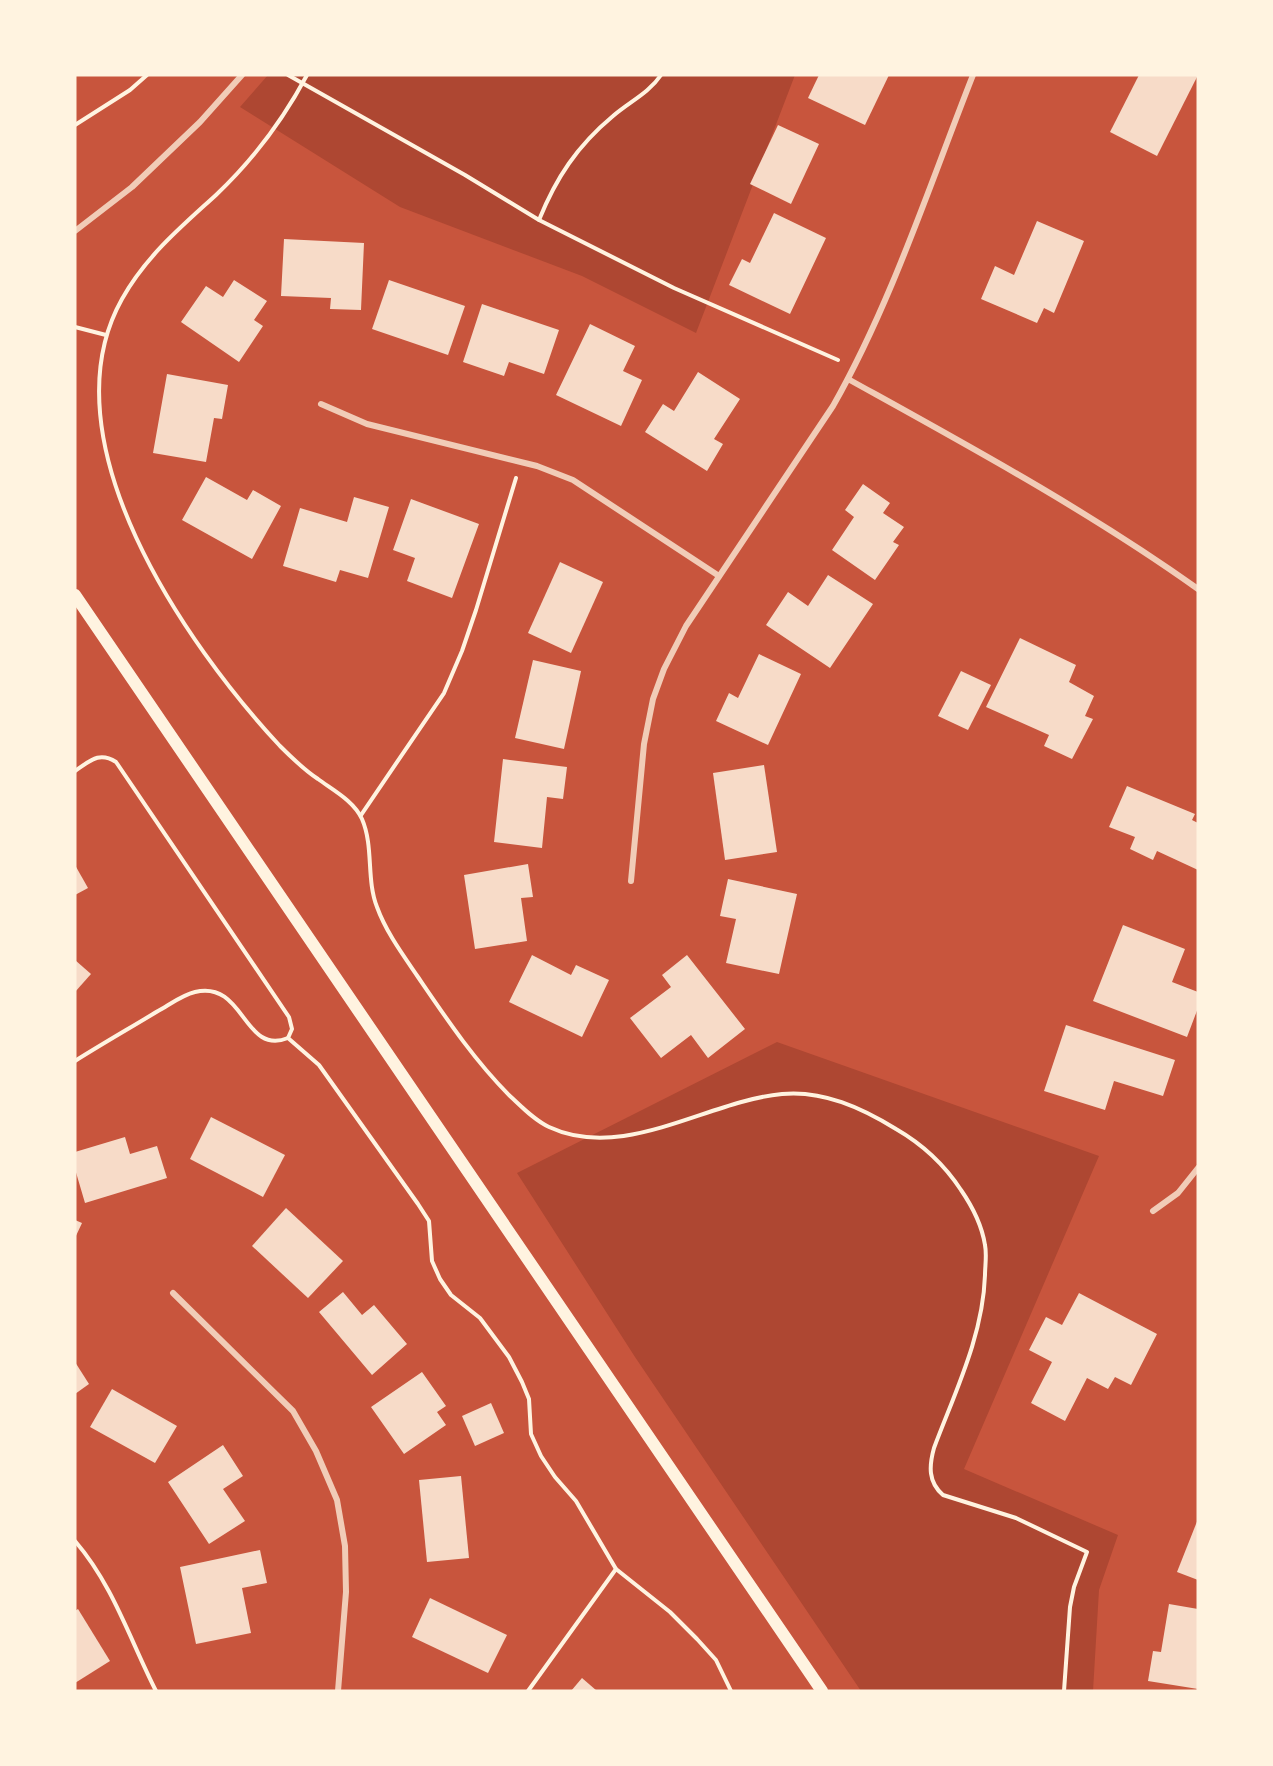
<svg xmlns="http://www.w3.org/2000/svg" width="1273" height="1766" viewBox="0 0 1273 1766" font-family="Barlow,sans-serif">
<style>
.green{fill:#ae4732}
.building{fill:#f7dbc8}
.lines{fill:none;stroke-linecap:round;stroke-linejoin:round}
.path{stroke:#fff3e0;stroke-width:4}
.minor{stroke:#f1ccb7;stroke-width:6}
.secondary{stroke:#fff3e0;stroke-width:12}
</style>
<rect width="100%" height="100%" fill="#c8553d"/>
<!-- green -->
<g class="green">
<path d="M268 75H795L696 333 582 276 400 207 240 107Z"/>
<path d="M777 1042 1099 1156 964 1469 1118 1535 1099 1590 1093 1691H861L635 1357 517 1173Z"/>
</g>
<!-- building -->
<g class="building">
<path d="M819 75H889L865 125 808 98Z"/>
<path d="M1139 75H1198L1157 156 1110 132Z"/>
<path d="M778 125 819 144 791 204 750 184Z"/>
<path d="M774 213 826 238 790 314 729 285 742 259 750 263Z"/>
<path d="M1037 221 1084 241 1054 313 1044 308 1037 323 981 299 995 266 1014 275Z"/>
<path d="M284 239 364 243 361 310 330 309 331 298 281 296Z"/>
<path d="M234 280 267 301 254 320 263 326 239 362 181 322 206 286 223 297Z"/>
<path d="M389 280 465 306 448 355 372 329Z"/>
<path d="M482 304 559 330 544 374 509 362 504 376 463 362Z"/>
<path d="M590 324 635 346 623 371 642 380 621 426 556 395Z"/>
<path d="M698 372 740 399 714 439 723 444 707 471 645 432 663 404 674 411Z"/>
<path d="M167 374 228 385 222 419 214 418 206 462 153 453Z"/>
<path d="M206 477 247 500 253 490 281 506 252 559 182 520Z"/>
<path d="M863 484 890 503 883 513 904 527 893 542 899 545 875 580 832 550 854 517 845 510Z"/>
<path d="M354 497 389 507 368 578 340 570 336 582 283 566 300 508 347 522Z"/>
<path d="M411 499 479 524 452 598 407 581 415 558 393 550Z"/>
<path d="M560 562 603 582 571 653 528 633Z"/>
<path d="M828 575 873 604 830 668 766 625 788 592 808 606Z"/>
<path d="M1020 638 1076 665 1069 682 1094 696 1085 716 1093 719 1072 759 1044 746 1049 735 986 707Z"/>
<path d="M759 654 801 674 768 745 716 721 729 693 738 698Z"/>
<path d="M533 660 581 671 564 749 515 738Z"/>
<path d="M961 671 991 685 968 730 938 716Z"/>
<path d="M503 759 567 767 563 799 547 797 542 848 494 842Z"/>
<path d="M764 765 777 852 725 860 713 773Z"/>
<path d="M1127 786 1195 814 1192 820 1198 823V870L1157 851 1153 860 1130 849 1135 837 1109 827Z"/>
<path d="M528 864 533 897 521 898 527 941 475 949 464 875Z"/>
<path d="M75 865 88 888 75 895Z"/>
<path d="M728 879 797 894 779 974 726 963 736 919 720 916Z"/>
<path d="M1123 925 1185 949 1172 982 1198 992V1008L1187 1037 1093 1001Z"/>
<path d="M532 955 571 975 576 965 609 980 582 1037 509 1002Z"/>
<path d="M687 955 745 1029 708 1058 691 1035 661 1058 630 1018 671 987 662 975Z"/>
<path d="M75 960 91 974 75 992Z"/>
<path d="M1066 1025 1175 1060 1163 1096 1114 1081 1105 1110 1044 1091Z"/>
<path d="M211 1117 285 1155 263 1197 190 1159Z"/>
<path d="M125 1137 130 1154 157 1146 167 1178 85 1203 75 1169V1152Z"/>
<path d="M286 1208 343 1261 308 1298 252 1246Z"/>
<path d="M75 1220 82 1223 75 1238Z"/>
<path d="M343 1292 362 1315 374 1305 407 1344 372 1375 319 1312Z"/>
<path d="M1079 1293 1157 1334 1131 1385 1115 1377 1108 1389 1087 1378 1065 1421 1031 1403 1052 1362 1029 1350 1046 1317 1062 1325Z"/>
<path d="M75 1362 89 1384 75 1394Z"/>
<path d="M422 1372 446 1406 437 1412 446 1425 404 1454 371 1407Z"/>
<path d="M112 1389 177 1426 155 1463 90 1427Z"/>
<path d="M491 1403 504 1433 475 1446 462 1416Z"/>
<path d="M223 1445 243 1476 223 1489 245 1521 209 1544 168 1482Z"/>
<path d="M461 1476 469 1558 427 1562 419 1480Z"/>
<path d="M1198 1519V1580L1177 1572Z"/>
<path d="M260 1550 267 1583 242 1588 251 1633 196 1644 180 1567Z"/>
<path d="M430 1598 507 1635 488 1673 412 1637Z"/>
<path d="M1169 1604 1198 1609V1689L1148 1681 1153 1651 1161 1652Z"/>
<path d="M78 1609 110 1661 75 1683V1611Z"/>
<path d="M582 1678 597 1691H571Z"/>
</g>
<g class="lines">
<!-- path -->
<g class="path">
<path d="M288 75 465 175 539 220 674 288 838 360"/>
<path d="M307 75C283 120 253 160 216 195 181 227 146 256 122 299 43 440 186 645 280 746 292 758 304 770 318 779 333 790 354 801 362 819 374 847 366 879 377 907 386 932 403 955 418 977 446 1018 474 1060 510 1096 522 1107 534 1120 549 1127 624 1162 707 1101 782 1094 823 1090 862 1108 896 1129 922 1144 944 1164 961 1190 972 1206 982 1226 985 1245 987 1255 985 1266 985 1275 983 1336 955 1392 934 1448 929 1466 928 1482 943 1495L1016 1518 1087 1552 1074 1587 1070 1607 1064 1691"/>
<path d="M75 125 130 90 147 75"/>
<path d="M539 220C556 178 577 146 613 116 629 102 649 93 661 75"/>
<path d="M75 327 106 335"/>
<path d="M75 771C90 761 99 751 116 762L289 1017 292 1029 288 1038 319 1065 418 1204 429 1221 432 1261 440 1279 451 1295 480 1318 509 1357 522 1382 529 1399 531 1434 541 1456 555 1477 576 1501 616 1569 670 1612 697 1639 716 1660 731 1691"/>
<path d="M361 815 444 693 462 651 476 610 516 478"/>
<path d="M75 1061C102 1044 130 1028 158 1011 169 1005 182 995 195 992 245 980 243 1056 288 1038"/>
<path d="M75 1541C113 1585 130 1640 156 1691"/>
<path d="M528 1691 616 1569"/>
</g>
<!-- minor -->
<g class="minor">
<path d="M75 231 132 187 200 122 242 75"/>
<path d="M848 379C967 445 1087 510 1198 589"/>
<path d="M321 404 367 424 537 466 573 480 719 576"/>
<path d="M631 881 644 744 653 699 664 669 686 626 833 406C891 304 930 184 973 75"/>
<path d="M1153 1211 1178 1193 1198 1168"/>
<path d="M173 1293 293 1411 316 1451 337 1500 345 1546 346 1592 338 1691"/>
</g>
<!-- secondary -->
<path class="secondary" d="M75 595 822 1691"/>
</g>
<!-- border -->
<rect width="1273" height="1766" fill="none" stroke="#fff3e0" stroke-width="153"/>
</svg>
